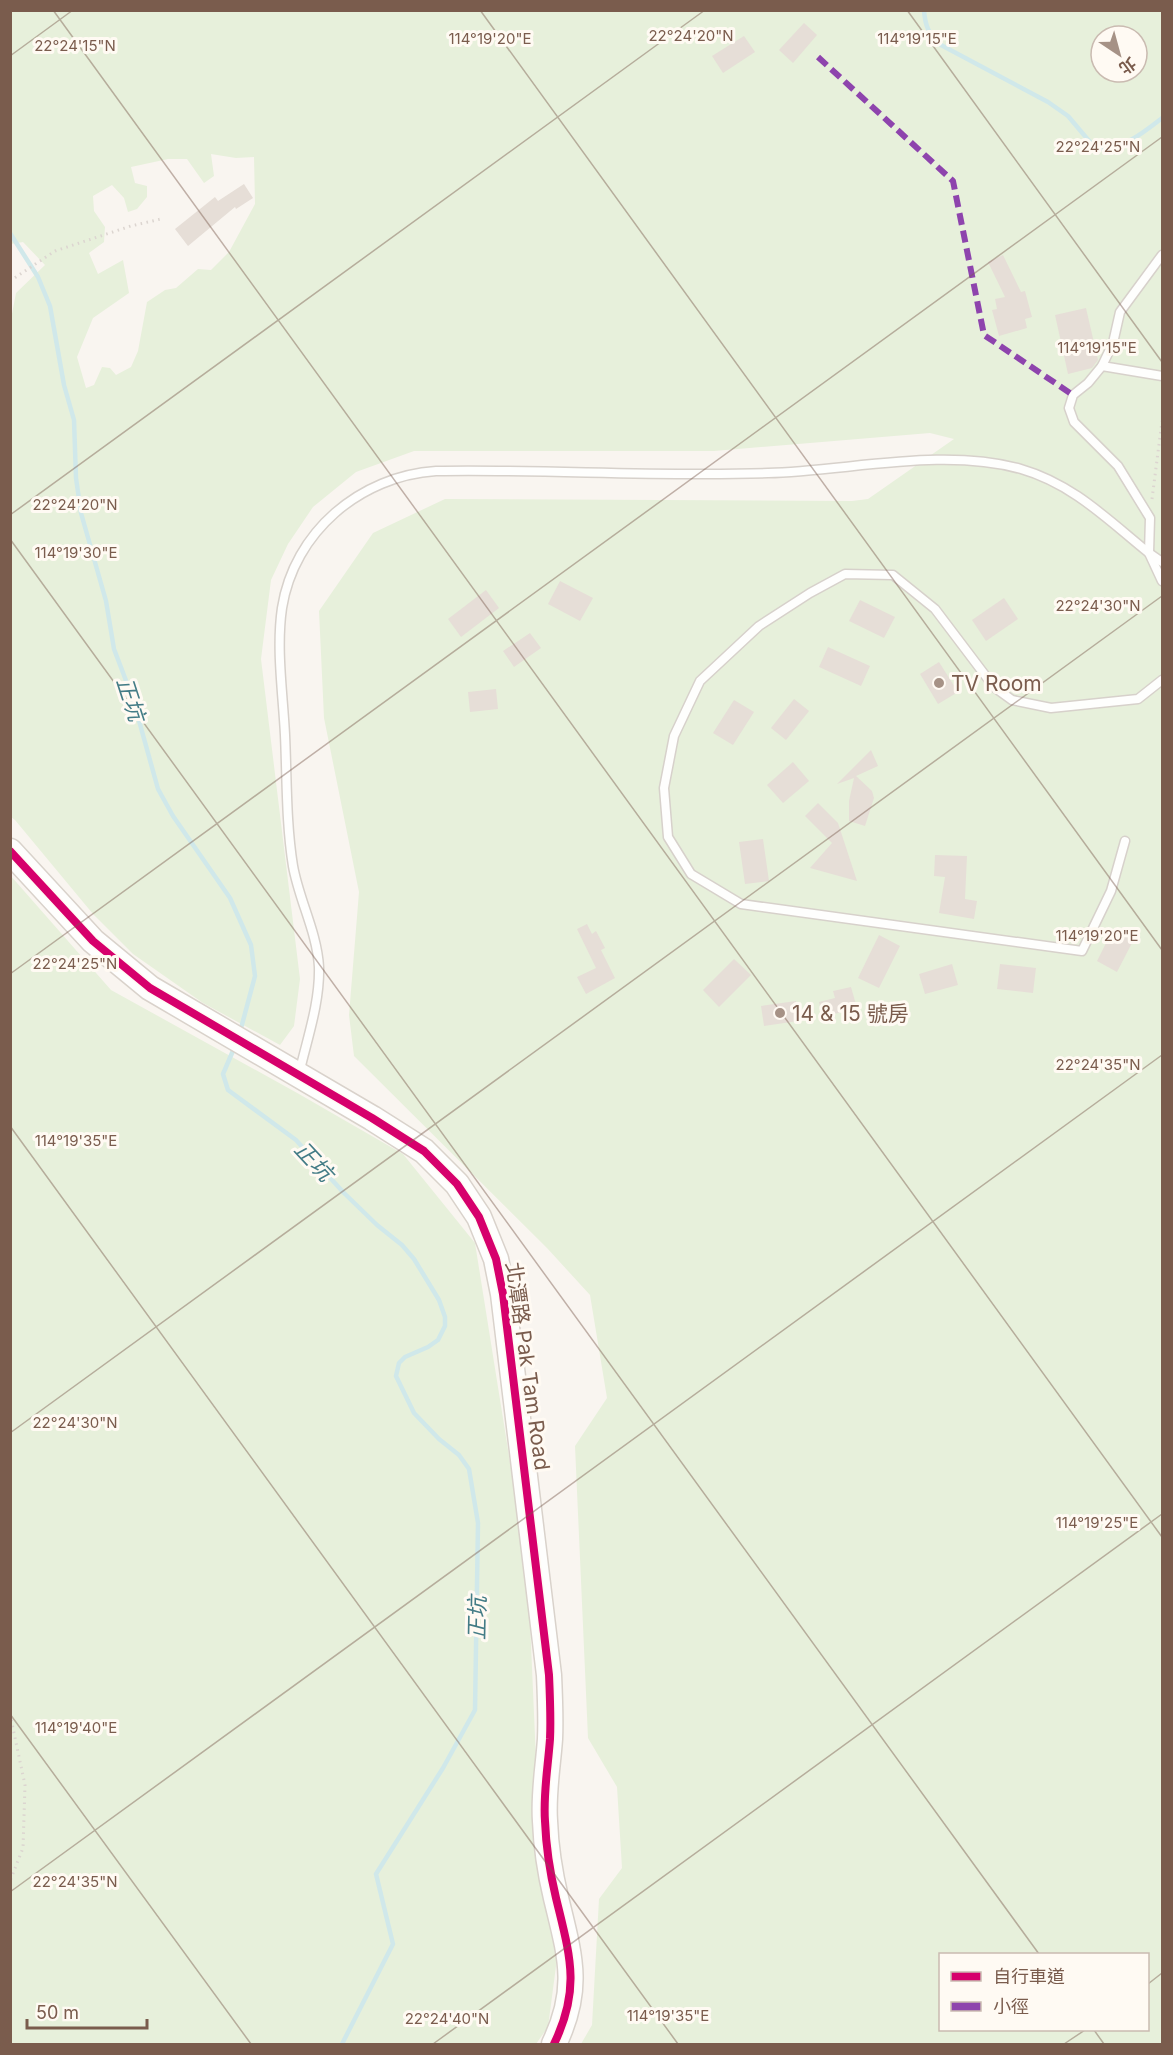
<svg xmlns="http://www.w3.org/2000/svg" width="1173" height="2055" viewBox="0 0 1173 2055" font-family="Inter,'Noto Sans TC',sans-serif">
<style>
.green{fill:#e7f0db;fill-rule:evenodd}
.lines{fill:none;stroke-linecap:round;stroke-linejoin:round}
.stream{stroke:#d0e8ea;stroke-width:4.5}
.building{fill:#e6ded7}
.lane-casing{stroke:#d7d1cb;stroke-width:11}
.secondary-casing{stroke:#d9d2cb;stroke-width:27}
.path{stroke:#dcd5d0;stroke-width:3;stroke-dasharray:1.5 4.5;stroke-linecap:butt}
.lane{stroke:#fefefd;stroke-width:8}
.secondary{stroke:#fefefd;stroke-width:24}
.quiet{stroke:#8e44ad;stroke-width:6;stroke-dasharray:12 6;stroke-linecap:butt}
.cycleway-casing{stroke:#fffaf3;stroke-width:11}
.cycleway{stroke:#d6006c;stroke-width:8}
.ticks{fill:none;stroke:#7a5c4d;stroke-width:1.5;stroke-opacity:0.45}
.poi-dot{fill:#a69286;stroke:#fffaf3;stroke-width:2}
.labels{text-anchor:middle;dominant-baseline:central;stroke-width:6;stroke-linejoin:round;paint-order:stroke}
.poi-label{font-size:21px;fill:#7a5c4d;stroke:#fffaf3;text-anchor:start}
.street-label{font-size:21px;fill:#7a5c4d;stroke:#fffaf3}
.water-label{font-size:22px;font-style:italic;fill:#437c86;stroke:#fffaf3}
.ticks-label{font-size:15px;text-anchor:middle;fill:#7a5c4d;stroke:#fffaf3;stroke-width:6;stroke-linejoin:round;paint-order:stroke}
</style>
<rect width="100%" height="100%" fill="#f9f5f0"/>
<!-- green -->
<g class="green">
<path d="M11 11H1162V2044H581L592 2025 599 1899 622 1868 617 1787 588 1738 575 1446 607 1398 590 1295 547 1248 354 1056 349 1015 359 892 324 718 319 611 373 533 445 499 852 501 868 499 954 439 930 433 714 451H414L356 472 313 507 288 544 271 580 261 659 300 979 294 1026 280 1045 203 1003 133 954 93 914 15 820 11 817V319L16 293 45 265 23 242 11 244ZM1101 36H1137V72H1101ZM211 154 236 158 254 157 255 204 229 252 211 270 198 269 176 288 165 290 147 302 138 351 131 367 116 375 110 368 102 367 94 385 86 388 77 357 93 318 129 293 123 260 98 274 89 253 104 242 105 227 94 211 93 196 112 185 124 198 128 212 137 209 147 197V186L135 183 131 167 168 159H187L204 183 214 176ZM940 1954H1148V2030H940Z"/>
<path d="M10 875 111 990 299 1094 403 1154 475 1243 528 1575 537 1783 558 1951 548 2027 536 2044H11Z"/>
</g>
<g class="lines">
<!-- stream -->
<g class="stream">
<path d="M924 10C925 26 929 35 941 45L1048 102 1068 116 1095 148C1120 152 1144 132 1162 118"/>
<path d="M10 233 38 277 50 306 64 385 74 420 76 478 81 513 106 601 114 649 133 699 158 789 173 816 230 898 251 945 255 976 240 1032"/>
<path d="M235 1046 223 1074 228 1090 296 1140 343 1192 377 1225 402 1245 414 1259 439 1300 445 1317V1326L438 1340 428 1347 405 1357 399 1363 396 1376 414 1413 439 1439 459 1455 469 1469 478 1523 475 1710 443 1768 376 1874 393 1944 342 2044"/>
</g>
</g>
<!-- building -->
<g class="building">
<path d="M804 23 817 35 793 63 779 50Z"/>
<path d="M744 36 755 52 723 73 712 56Z"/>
<path d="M244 184 253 198 236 209 235 207 188 246 175 229 215 197 218 201Z"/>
<path d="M1003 255 1021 292 1025 291 1032 317 1025 319 1027 328 999 336 992 310 997 309 995 299 1005 297 988 262Z"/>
<path d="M1086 308 1098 360 1092 368 1068 374 1055 315Z"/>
<path d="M560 581 593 598 580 621 548 604Z"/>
<path d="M486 590 499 608 461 637 448 619Z"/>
<path d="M1004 598 1018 619 986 641 972 620Z"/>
<path d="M860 600 895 617 884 638 849 621Z"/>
<path d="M530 633 541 648 514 667 503 651Z"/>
<path d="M828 647 870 666 861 686 819 667Z"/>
<path d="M939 662 958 692 938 704 920 674Z"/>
<path d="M496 689 498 709 470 712 468 692Z"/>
<path d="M794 699 809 711 786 740 771 728Z"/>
<path d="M734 700 754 712 733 745 713 733Z"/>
<path d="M871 750 878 766 856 776 872 791 874 798 865 826 849 821V801L854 778 837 784Z"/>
<path d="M793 762 809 781 783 803 767 785Z"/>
<path d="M818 803 838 823 857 881 810 868 832 843 805 816Z"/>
<path d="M763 839 769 881 745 884 739 842Z"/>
<path d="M935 855 967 856 965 899 977 901 974 919 939 913 945 877 934 876Z"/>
<path d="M587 924 592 934 596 931 605 948 601 950 615 978 586 994 577 977 596 968 577 929Z"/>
<path d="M1113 929 1134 939 1117 972 1097 961Z"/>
<path d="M879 935 900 946 879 988 858 978Z"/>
<path d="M734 959 751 975 719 1007 703 990Z"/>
<path d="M952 964 958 985 925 994 919 974Z"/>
<path d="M1000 964 1036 968 1033 993 997 989Z"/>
<path d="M851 987 857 1008 823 1017 819 1002 835 998 833 991Z"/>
<path d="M796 1001 798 1021 764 1026 761 1006Z"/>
</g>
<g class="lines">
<defs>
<g id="lane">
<path d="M1102 366 1113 343 1120 312 1162 255"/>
<path d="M1162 376 1102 366 1088 383 1073 395 1069 408 1074 422 1118 466 1150 518 1149 553 1162 581"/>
<path d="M1125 841 1111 891 1082 951 741 904 691 874 668 837 664 788 674 736 700 681 759 626 810 593 845 574 893 575 935 609 994 687 1012 700 1051 708 1138 699 1162 680"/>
<path d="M299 1074C307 1039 320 1003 319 967 317 932 299 900 293 866 286 823 287 778 285 735 283 694 276 649 282 608 294 532 360 476 436 471 546 469 657 477 768 473 848 471 943 447 1021 469 1073 484 1108 520 1149 553L1162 562"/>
</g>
<path id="secondary" d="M10 851 93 941 150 988 372 1118 424 1151 457 1184 479 1217 496 1259 503 1294 549 1675C550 1697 551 1718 550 1739 548 1767 543 1794 545 1821 546 1847 550 1873 556 1898 570 1956 581 1988 554 2044"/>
</defs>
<!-- lane casing -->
<use href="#lane" class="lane-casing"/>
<!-- secondary casing -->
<use href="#secondary" class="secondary-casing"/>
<!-- path -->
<g class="path">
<path d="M10 281 55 251 131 226 161 219"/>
<path d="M1152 499 1162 421"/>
<path d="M10 1714 25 1785 23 1848 10 1881"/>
</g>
<!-- lane -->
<use href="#lane" class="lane"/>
<!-- secondary -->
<use href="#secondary" class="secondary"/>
<!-- quiet -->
<path class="quiet" d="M818 57 953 181 984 335 1073 395"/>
<defs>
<path id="cycleway" d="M10 851 93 941 150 988 372 1118 424 1151 457 1184 479 1217 496 1259 503 1294 549 1675C550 1697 551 1718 550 1739 548 1767 543 1794 545 1821 546 1847 550 1873 556 1898 570 1956 581 1988 554 2044"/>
</defs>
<!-- cycleway casing -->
<use href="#cycleway" class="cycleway-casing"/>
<!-- cycleway -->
<use href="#cycleway" class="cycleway"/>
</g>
<!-- ticks -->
<path class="ticks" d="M53 10 1162 1537M480 10 1162 950M907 10 1162 362M10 56 73 10M10 515 705 10M10 539 1039 1954M10 974 1162 137M10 1126 678 2044M10 1433 1162 596M10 1714 251 2044M10 1892 1162 1055M1148 1984 1162 1973M1094 2030 1104 2044M433 2044 1162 1514M1064 2044 1085 2030"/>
<!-- markers -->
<g class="poi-dot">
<circle cx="939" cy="683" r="6"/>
<circle cx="780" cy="1013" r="6"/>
</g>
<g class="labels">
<!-- poi labels -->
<g class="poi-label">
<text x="951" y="683">TV Room</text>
<text x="792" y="1013">14 &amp; 15 號房</text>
</g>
<!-- street labels -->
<g class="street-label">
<text transform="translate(528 1366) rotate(82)">北潭路 Pak Tam Road</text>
</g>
<!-- water labels -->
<g class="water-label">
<text transform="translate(131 699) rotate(72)">正坑</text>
<text transform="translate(314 1161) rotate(47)">正坑</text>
<text transform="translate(477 1618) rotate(-89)">正坑</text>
</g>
</g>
<g class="ticks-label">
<text x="691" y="41">22°24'20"N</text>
<text x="490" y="44">114°19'20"E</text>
<text x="917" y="44">114°19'15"E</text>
<text x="75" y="51">22°24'15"N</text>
<text x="1098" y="152">22°24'25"N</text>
<text x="1097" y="353">114°19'15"E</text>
<text x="75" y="510">22°24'20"N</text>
<text x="76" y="558">114°19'30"E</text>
<text x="1098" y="611">22°24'30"N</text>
<text x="1097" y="941">114°19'20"E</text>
<text x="75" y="969">22°24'25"N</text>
<text x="1098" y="1070">22°24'35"N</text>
<text x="76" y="1146">114°19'35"E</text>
<text x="75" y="1428">22°24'30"N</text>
<text x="1097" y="1528">114°19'25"E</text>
<text x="76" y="1733">114°19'40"E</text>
<text x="75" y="1887">22°24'35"N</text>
<text x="668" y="2021">114°19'35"E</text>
<text x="447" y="2024">22°24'40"N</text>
</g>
<!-- border -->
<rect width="1173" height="2055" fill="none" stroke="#7a5c4d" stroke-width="24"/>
<!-- legend -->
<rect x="939" y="1953" width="210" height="78" fill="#fffaf3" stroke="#cabbb1" stroke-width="1.5"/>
<rect x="951" y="1972" width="30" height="9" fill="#d6006c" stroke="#cabbb1" stroke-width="1.5"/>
<text x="993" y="1983" font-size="18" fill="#7a5c4d">自行車道</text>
<rect x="951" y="2002" width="30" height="9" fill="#8e44ad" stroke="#cabbb1" stroke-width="1.5"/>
<text x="993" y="2013" font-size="18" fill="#7a5c4d">小徑</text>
<!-- north arrow -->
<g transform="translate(1119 54) rotate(144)"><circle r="28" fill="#fffaf3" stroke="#cabbb1" stroke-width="1.5"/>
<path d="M0-4.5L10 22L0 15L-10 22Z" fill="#a69286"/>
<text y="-9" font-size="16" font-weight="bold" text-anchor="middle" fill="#7a5c4d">北</text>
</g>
<!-- scale -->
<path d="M27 2019v9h120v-9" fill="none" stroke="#7a5c4d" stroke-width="3"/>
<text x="36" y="2019" font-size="18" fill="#7a5c4d" stroke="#fffaf3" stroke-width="4.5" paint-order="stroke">50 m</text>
</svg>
